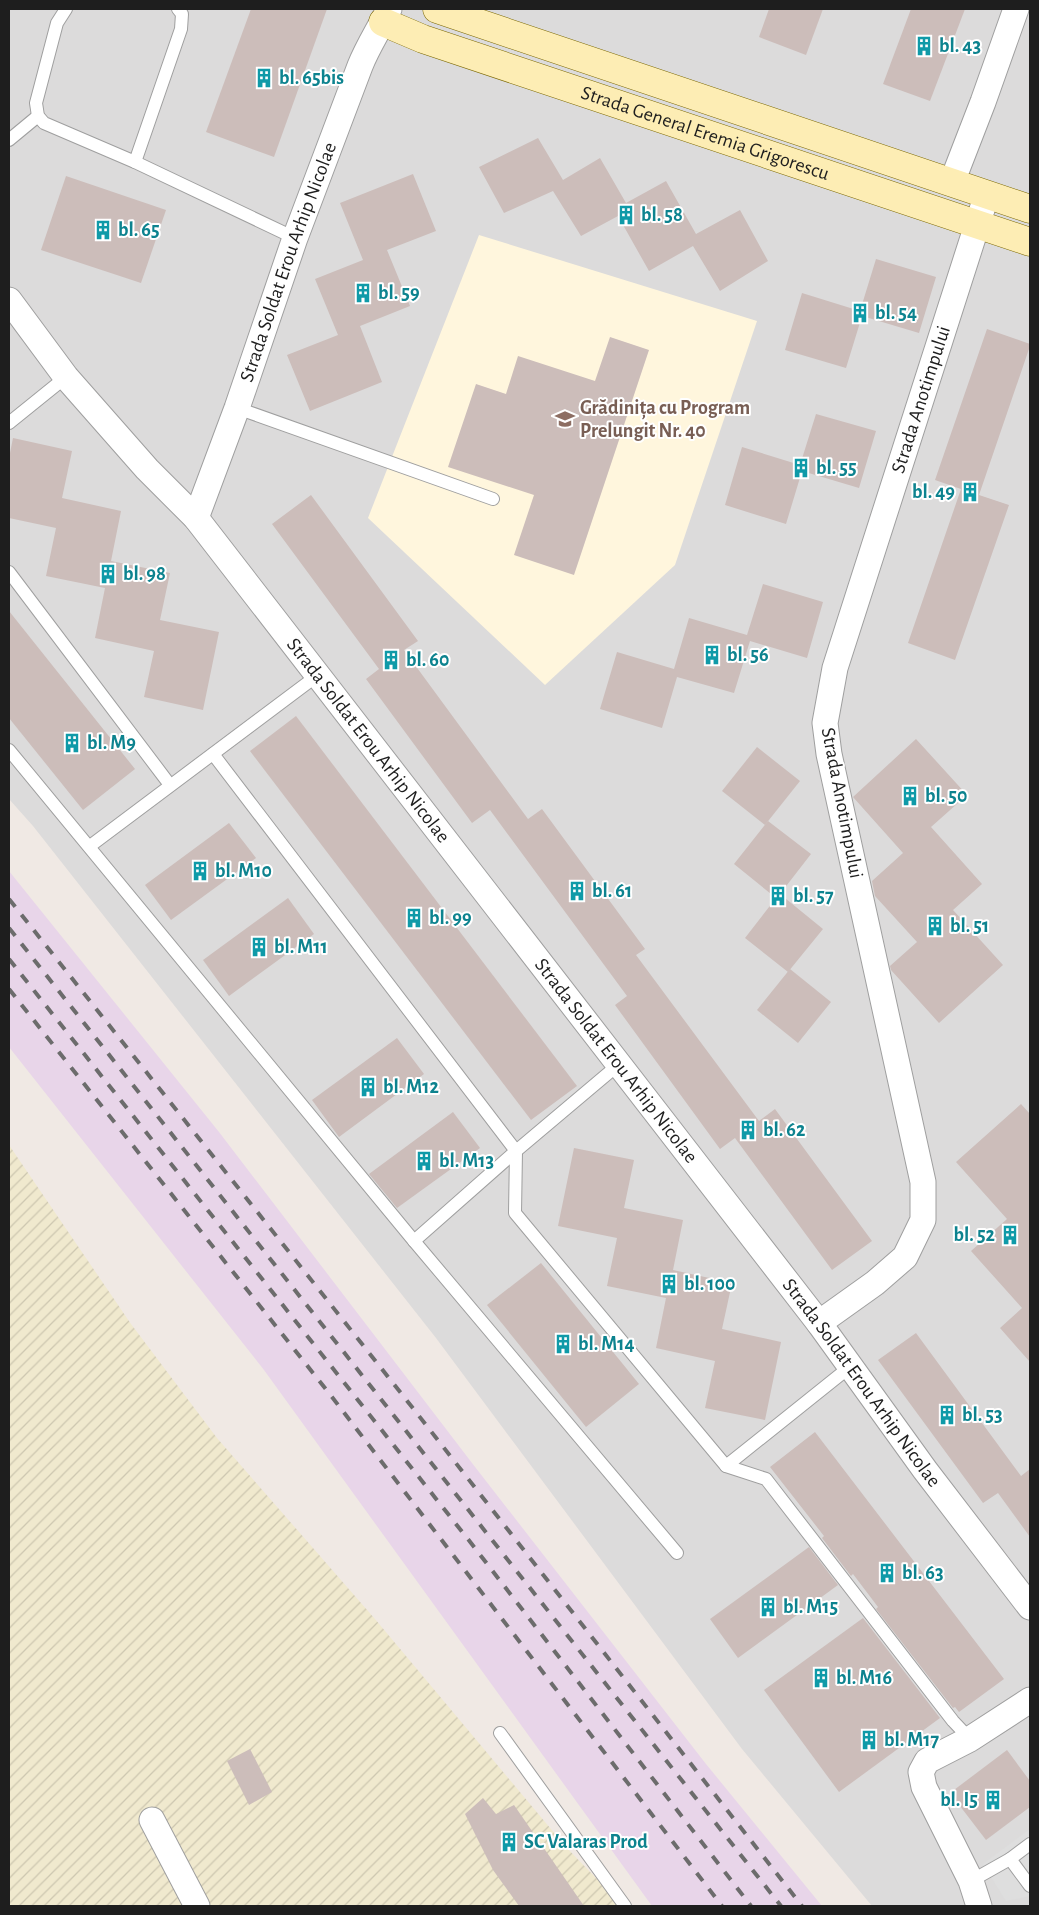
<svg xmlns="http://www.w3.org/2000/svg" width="1039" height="1915" viewBox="0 0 1039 1915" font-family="'Alegreya Sans',sans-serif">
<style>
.residential{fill:#dcdbdb}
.industrial{fill:#e8d5e9}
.education{fill:#fff6dd}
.farmland{fill:url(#farmland-furrows)}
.parking{fill:#dedede}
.building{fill:#ccbdba}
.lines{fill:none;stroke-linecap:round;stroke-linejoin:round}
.lane-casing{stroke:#9f9f9f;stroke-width:14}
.street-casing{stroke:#9f9f9f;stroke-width:27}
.secondary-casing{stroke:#7a6700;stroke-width:29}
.lane{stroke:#fff;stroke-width:12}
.street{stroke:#fff;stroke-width:25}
.secondary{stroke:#fdedb4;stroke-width:28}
.rail{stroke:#6c6c6c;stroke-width:4;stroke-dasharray:10 10;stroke-linecap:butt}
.labels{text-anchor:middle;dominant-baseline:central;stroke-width:4;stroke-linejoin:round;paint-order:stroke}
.culture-label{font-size:20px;font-weight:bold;fill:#0d838f;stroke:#fff;text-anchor:start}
.street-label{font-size:20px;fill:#1e1e1e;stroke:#fff}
.education-label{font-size:20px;font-weight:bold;fill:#785e54;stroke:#fff;text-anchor:start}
</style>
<defs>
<pattern id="farmland-furrows" width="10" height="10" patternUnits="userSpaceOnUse" patternTransform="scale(1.25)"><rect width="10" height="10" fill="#f0e9ce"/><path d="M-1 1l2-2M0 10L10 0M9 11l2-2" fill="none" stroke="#cdc7b0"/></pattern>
</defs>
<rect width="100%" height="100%" fill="#f0e9e4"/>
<!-- residential -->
<path class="residential" d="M9 9H1030V1906H872L742 1749 436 1338 33 826 9 799Z"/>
<!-- industrial -->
<path class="industrial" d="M9 871 219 1132 472 1463 706 1764 822 1906H652L264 1370 9 1047Z"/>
<!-- education -->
<path class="education" d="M479 235 757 321 675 565 545 685 368 518Z"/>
<!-- farmland -->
<path class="farmland" d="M9 1145 131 1324 217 1438 375 1619 566 1847 623 1906H9Z"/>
<!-- parking -->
<path class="parking" d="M1030 1829V1896L1006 1901 983 1864Z"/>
<!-- building -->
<g class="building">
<path d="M251 9H327L274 157 206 132Z"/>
<path d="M769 9H823L806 55 759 37Z"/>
<path d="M911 9H965L930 101 883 84Z"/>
<path d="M538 138 563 180 600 158 626 203 666 181 696 234 740 210 768 261 720 291 693 246 649 271 618 216 581 236 553 191 504 213 479 167Z"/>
<path d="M413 174 436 231 387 250 410 306 360 326 382 382 310 411 287 355 338 335 315 279 363 260 340 203Z"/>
<path d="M66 176 166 210 141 283 41 250Z"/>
<path d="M876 259 936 277 919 333 862 316 846 368 785 350 802 293 860 311Z"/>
<path d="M987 329 1030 344V346L979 495 1009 505 955 660 908 643 961 489 935 480Z"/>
<path d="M610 337 649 350 574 575 514 555 534 495 448 467 476 384 506 394 518 356 595 381Z"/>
<path d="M816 414 876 431 859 488 802 471 786 524 725 505 742 447 800 465Z"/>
<path d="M13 438 72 451 62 498 121 511 111 561 170 573 160 620 219 632 203 710 144 697 154 651 95 638 105 588 46 576 56 528 9 518V458Z"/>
<path d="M311 495 418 641 404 650 528 819 542 809 645 949 636 955 759 1121 775 1109 872 1241 832 1270 735 1138 720 1149 615 1005 627 996 490 810 472 823 366 679 379 669 272 524Z"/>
<path d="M763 584 823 602 807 658 750 641 734 693 677 677 662 728 600 709 617 652 674 669 689 618 747 635Z"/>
<path d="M9 611 135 769 83 810 9 718Z"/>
<path d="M296 716 577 1086 531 1120 250 751Z"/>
<path d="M916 739 967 795 931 827 982 884 953 910 1003 965 939 1023 891 970 890 966 917 942 875 896 872 881 903 853 853 797Z"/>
<path d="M757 747 800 781 765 825 722 791Z"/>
<path d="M768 821 811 854 780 894 823 929 788 972 745 938 776 898 734 864Z"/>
<path d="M229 823 256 858 171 920 145 885Z"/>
<path d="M288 898 314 934 229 996 203 960Z"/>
<path d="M790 969 831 1002 798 1043 757 1010Z"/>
<path d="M397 1038 424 1074 339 1137 312 1100Z"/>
<path d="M1021 1104 1030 1114V1362L1000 1328 1022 1308 971 1251 1007 1219 956 1162Z"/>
<path d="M453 1112 480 1148 397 1208 369 1174Z"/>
<path d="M574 1148 634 1160 624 1208 683 1220 673 1270 732 1283 722 1329 781 1342 765 1420 705 1408 715 1361 656 1348 666 1298 607 1286 617 1238 558 1226Z"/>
<path d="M541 1263 639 1384 586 1427 487 1305Z"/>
<path d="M916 1333 1021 1476 1030 1469V1537L998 1493 983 1503 878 1360Z"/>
<path d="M815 1432 1004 1679 959 1712 955 1707 953 1708 876 1609 878 1607 853 1574 851 1576 822 1538 824 1536 770 1467Z"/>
<path d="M809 1547 838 1585 738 1658 710 1619Z"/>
<path d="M863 1618 940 1718 839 1792 764 1690Z"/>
<path d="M250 1749 272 1792 249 1805 227 1761Z"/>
<path d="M1007 1750 1030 1781V1807L986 1840 950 1793Z"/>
<path d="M483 1798 496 1814 514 1805 584 1906H519L493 1870 465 1814Z"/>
</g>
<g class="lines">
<defs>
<g id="lane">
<path d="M66 9 57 23 36 103 38 116 44 123 135 162 295 238"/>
<path d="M9 140 38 116"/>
<path d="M135 162 181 29 182 14 178 9"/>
<path d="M237 408 493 499"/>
<path d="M9 423 66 377"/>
<path d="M9 572 170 785"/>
<path d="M9 750 414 1241 677 1553"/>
<path d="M213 754 516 1151 515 1213 726 1466"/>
<path d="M90 846 318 675"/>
<path d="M414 1241 516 1151 618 1065"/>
<path d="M851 1366 726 1466 766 1479 953 1721 970 1739"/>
<path d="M500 1733 625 1906"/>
<path d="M1010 1859 1030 1886"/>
<path d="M971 1881 1010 1859 1030 1844"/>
</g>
<g id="street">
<path d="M952 182 983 102 1016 9"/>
<path id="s1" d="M9 300 66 377 147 469 196 518 819 1323 925 1470 1030 1607"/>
<path id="s2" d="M196 518 237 408 295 238 360 66C368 46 380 28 389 9"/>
<path id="s3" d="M819 1323 875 1283 905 1257 923 1220V1182L829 754 825 723 835 668 987 194"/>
<path d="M152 1820 197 1906"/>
<path d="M979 1906 971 1881 924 1787 921 1772 927 1761 970 1739 1030 1700"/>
</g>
<g id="secondary">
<path d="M437 9 1030 209"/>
<path id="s4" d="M383 22 423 39 1030 242"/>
</g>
</defs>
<!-- lane casing -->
<use href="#lane" class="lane-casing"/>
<!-- street casing -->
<use href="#street" class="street-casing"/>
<!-- secondary casing -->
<use href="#secondary" class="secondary-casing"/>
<!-- lane -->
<use href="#lane" class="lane"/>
<!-- street -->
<use href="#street" class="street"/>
<!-- secondary -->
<use href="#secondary" class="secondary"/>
<!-- rail -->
<g class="rail">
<path d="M9 899 412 1407 802 1906"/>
<path d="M9 928 781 1906"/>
<path d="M9 959 471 1543 751 1906"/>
<path d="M9 989 332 1397 722 1906"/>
</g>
</g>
<!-- icons -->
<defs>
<symbol id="building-bare" viewBox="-9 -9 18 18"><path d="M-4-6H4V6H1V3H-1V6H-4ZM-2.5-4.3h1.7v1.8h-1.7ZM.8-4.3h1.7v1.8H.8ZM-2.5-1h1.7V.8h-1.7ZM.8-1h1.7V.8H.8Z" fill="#0f9aa8" stroke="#fff" stroke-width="2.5" paint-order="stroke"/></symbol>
<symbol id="school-bare" viewBox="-9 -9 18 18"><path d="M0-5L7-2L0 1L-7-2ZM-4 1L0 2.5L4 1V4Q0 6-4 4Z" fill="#8d6e63" stroke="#fff" stroke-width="2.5" paint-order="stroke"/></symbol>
</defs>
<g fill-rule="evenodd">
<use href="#building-bare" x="910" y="32" width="28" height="28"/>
<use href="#building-bare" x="250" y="64" width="28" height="28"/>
<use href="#building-bare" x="612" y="201" width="28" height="28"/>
<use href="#building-bare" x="89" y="216" width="28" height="28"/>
<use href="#building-bare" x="349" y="279" width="28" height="28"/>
<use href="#building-bare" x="846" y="299" width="28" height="28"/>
<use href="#school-bare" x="551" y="405" width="28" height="28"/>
<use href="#building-bare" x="787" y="454" width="28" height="28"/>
<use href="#building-bare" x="956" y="478" width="28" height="28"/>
<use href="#building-bare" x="94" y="560" width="28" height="28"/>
<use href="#building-bare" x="698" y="641" width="28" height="28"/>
<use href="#building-bare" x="377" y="646" width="28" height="28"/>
<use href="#building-bare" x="58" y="729" width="28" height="28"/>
<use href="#building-bare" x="896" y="782" width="28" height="28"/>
<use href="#building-bare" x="186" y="857" width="28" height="28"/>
<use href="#building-bare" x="563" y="877" width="28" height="28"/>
<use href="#building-bare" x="764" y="882" width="28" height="28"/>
<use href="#building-bare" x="400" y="904" width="28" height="28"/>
<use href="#building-bare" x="921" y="912" width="28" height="28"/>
<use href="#building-bare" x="245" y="933" width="28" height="28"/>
<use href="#building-bare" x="354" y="1073" width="28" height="28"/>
<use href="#building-bare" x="734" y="1116" width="28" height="28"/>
<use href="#building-bare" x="410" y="1147" width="28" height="28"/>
<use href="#building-bare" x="996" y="1221" width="28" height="28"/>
<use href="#building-bare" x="655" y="1270" width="28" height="28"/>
<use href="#building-bare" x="549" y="1330" width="28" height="28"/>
<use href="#building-bare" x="933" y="1401" width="28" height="28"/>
<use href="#building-bare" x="873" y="1559" width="28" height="28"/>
<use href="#building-bare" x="754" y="1593" width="28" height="28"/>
<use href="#building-bare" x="807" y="1664" width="28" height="28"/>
<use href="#building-bare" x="855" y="1726" width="28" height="28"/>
<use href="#building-bare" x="979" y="1786" width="28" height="28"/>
<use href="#building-bare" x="495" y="1828" width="28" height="28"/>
</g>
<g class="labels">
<!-- culture labels -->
<g class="culture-label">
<text x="939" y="46">bl. 43</text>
<text x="279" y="78">bl. 65bis</text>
<text x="641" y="215">bl. 58</text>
<text x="118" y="230">bl. 65</text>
<text x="378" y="293">bl. 59</text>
<text x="875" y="313">bl. 54</text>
<text x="816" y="468">bl. 55</text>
<text x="955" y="492" text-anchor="end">bl. 49</text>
<text x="123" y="574">bl. 98</text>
<text x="727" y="655">bl. 56</text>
<text x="406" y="660">bl. 60</text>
<text x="87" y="743">bl. M9</text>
<text x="925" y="796">bl. 50</text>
<text x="215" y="871">bl. M10</text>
<text x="592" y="891">bl. 61</text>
<text x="793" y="896">bl. 57</text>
<text x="429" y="918">bl. 99</text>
<text x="950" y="926">bl. 51</text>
<text x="274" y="947">bl. M11</text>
<text x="383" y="1087">bl. M12</text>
<text x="763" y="1130">bl. 62</text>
<text x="439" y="1161">bl. M13</text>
<text x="995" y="1235" text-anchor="end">bl. 52</text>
<text x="684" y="1284">bl. 100</text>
<text x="578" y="1344">bl. M14</text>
<text x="962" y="1415">bl. 53</text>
<text x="902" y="1573">bl. 63</text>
<text x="783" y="1607">bl. M15</text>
<text x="836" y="1678">bl. M16</text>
<text x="884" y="1740">bl. M17</text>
<text x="978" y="1800" text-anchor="end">bl. I5</text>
<text x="524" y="1842">SC Valaras Prod</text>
</g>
<!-- street labels -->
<g class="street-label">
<text stroke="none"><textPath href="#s4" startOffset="341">Strada General Eremia Grigorescu</textPath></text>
<text stroke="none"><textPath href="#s2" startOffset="272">Strada Soldat Erou Arhip Nicolae</textPath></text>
<text stroke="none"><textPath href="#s3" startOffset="995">Strada Anotimpului</textPath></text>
<text stroke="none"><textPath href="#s1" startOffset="569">Strada Soldat Erou Arhip Nicolae</textPath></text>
<text transform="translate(842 803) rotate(79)">Strada Anotimpului</text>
<text stroke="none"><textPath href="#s1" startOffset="974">Strada Soldat Erou Arhip Nicolae</textPath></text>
<text stroke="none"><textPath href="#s1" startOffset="1379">Strada Soldat Erou Arhip Nicolae</textPath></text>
</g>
<!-- education labels -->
<g class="education-label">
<text x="580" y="408">Grădinița cu Program<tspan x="580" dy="23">Prelungit Nr. 40</tspan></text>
</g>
</g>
<!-- border -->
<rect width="1039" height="1915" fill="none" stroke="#1e1e1e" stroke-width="20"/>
</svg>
